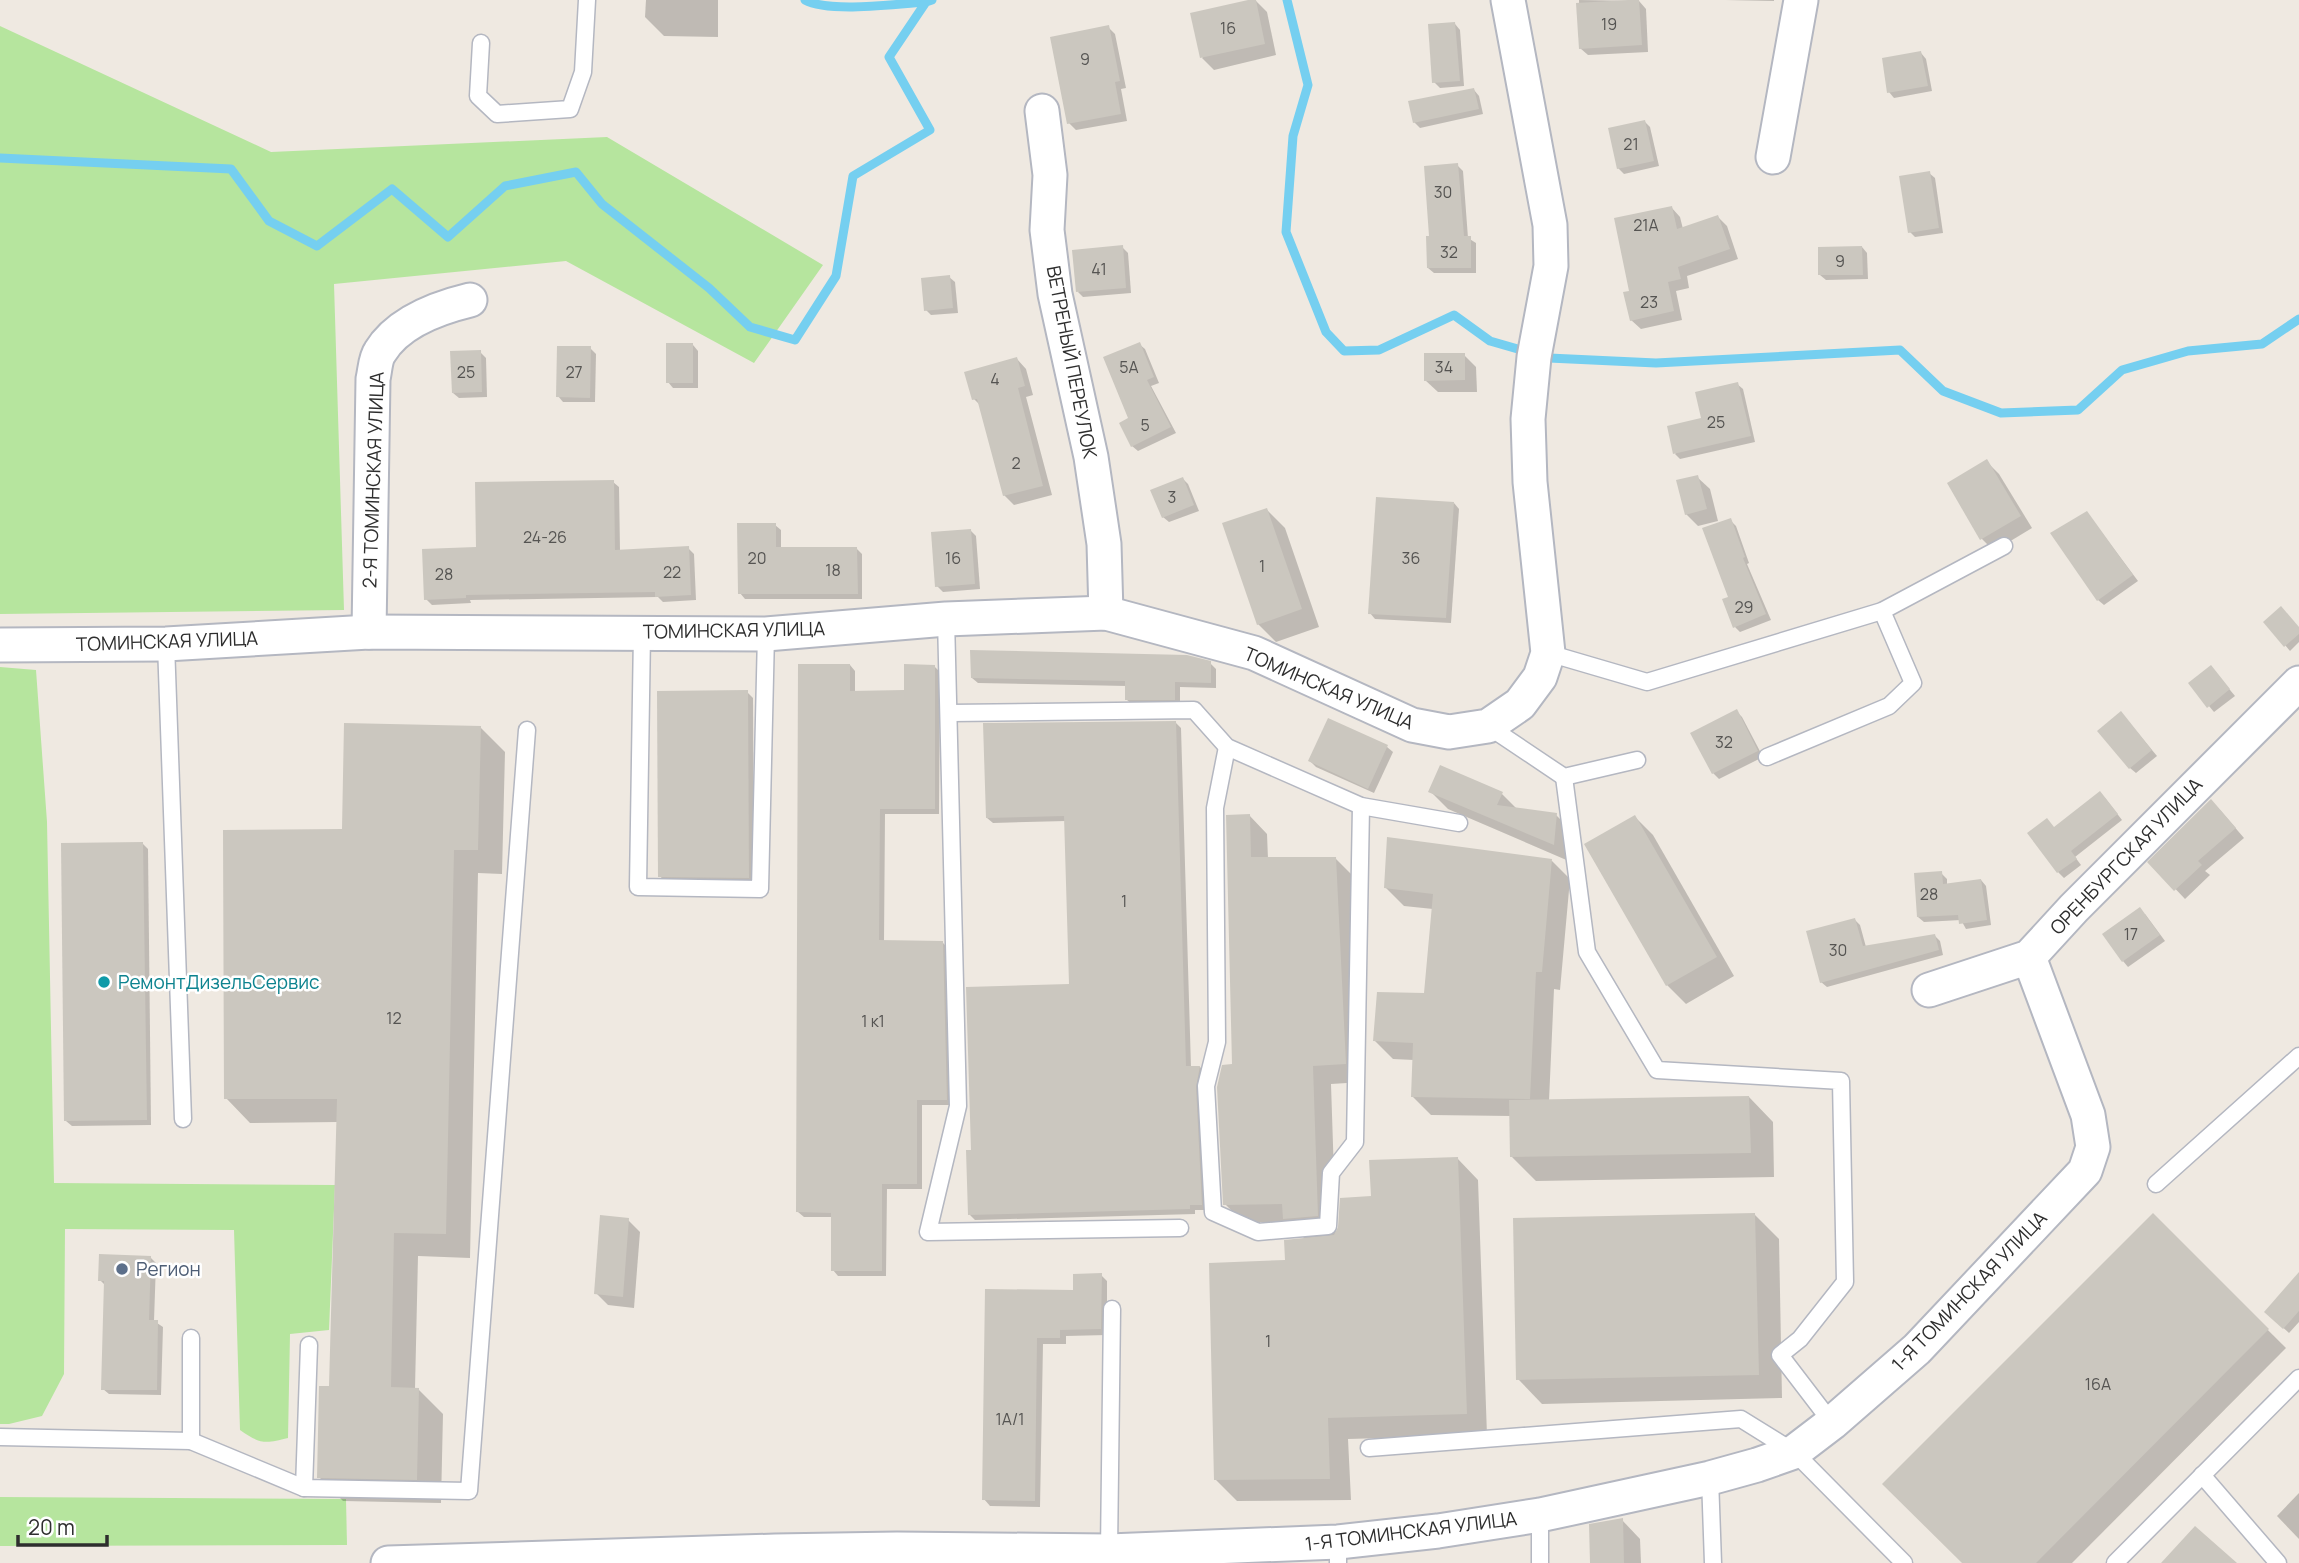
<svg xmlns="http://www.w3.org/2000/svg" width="2299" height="1563" viewBox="0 0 2299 1563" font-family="Manrope,sans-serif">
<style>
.green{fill:#b6e59e}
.shadow{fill:#0003}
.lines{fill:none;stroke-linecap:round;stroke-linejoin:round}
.stream{stroke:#75cff0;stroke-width:9}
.building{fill:#cbc7bf}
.lane-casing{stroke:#b4b7c1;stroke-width:19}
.street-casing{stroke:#b4b7c1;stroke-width:37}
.lane{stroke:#fff;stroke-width:16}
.street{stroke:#fff;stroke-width:33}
.culture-dot{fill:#0f9aa8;stroke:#fff;stroke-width:2.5}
.service-dot{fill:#5c6f8a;stroke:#fff;stroke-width:2.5}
.labels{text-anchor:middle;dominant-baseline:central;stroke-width:5;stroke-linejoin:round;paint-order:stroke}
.number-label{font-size:16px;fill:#555452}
.street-label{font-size:19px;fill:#2e2e2e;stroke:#fff}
.culture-label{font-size:19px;fill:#0d838f;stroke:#fff;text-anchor:start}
.service-label{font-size:19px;fill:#4e5e75;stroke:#fff;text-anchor:start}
</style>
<rect width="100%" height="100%" fill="#efe9e1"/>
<!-- green -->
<g class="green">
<path d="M0 26 271 152 607 137 823 265 754 363 566 261 334 284 344 610 0 614Z"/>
<path d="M0 667 36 670 47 822 54 1183 335 1185 329 1330 290 1334 288 1438C265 1444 260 1444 240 1430L234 1230 65 1229 64 1374 42 1416 9 1424H0Z"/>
<path d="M0 1497 346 1499 347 1545 0 1546Z"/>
</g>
<!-- shadow -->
<g class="shadow">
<path d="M646 0H718V37L664 36 645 17Z"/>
<path d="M1255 0 1267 12 1276 55 1214 70 1202 58Z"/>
<path d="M1579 0 1639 1 1646 9 1648 52 1588 55 1580 48Z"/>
<path d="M1725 0H1774V1Z"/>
<path d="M1455 24 1460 30 1464 86 1440 88 1434 82Z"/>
<path d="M1108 27 1115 34 1126 88 1121 89 1127 121 1076 130 1069 123Z"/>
<path d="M1921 53 1926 59 1932 91 1894 98 1889 92Z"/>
<path d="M1474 90 1479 96 1483 114 1420 128 1414 122Z"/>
<path d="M1645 122 1650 127 1659 166 1624 174 1618 168Z"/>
<path d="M1457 165 1463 171 1468 238 1476 243V273H1434L1428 268 1431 238Z"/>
<path d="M1929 173 1935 178 1943 233 1915 237 1910 232Z"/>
<path d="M1671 207 1680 217 1683 229 1718 217 1727 226 1738 259 1687 276 1689 288 1676 291 1682 320 1641 329 1631 320V292Z"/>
<path d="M1122 247 1128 253 1131 293 1083 297 1078 292Z"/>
<path d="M1862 247 1867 253 1868 279 1826 280 1820 275Z"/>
<path d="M949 277 955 282 958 313 931 315 926 310Z"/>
<path d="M1139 344 1145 349 1159 383 1151 386 1176 433 1138 451 1132 446 1130 419Z"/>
<path d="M693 345 698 351V388H673L668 382Z"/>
<path d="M590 348 596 354 595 402H563L558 396Z"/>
<path d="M480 352 486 358 487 397 459 398 453 393Z"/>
<path d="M1464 355 1476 367 1477 392H1438L1425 380Z"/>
<path d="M1017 359 1026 369 1033 395 1026 397 1052 495 1014 505 1004 495 981 406 974 399Z"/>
<path d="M1737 384 1743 389 1755 442 1680 459 1675 454Z"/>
<path d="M1987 462 1999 474 2032 528 1994 551 1982 539Z"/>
<path d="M1697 477 1710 489 1718 521 1698 526 1686 514Z"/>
<path d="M1183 479 1188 484 1199 511 1169 522 1163 517Z"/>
<path d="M613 482 619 487 620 551 688 548 694 554 696 600 663 602 658 597 470 600 471 603 432 605 426 599 478 549Z"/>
<path d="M1454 503 1459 509 1451 623 1375 619 1370 613Z"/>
<path d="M1267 510 1285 528 1319 627 1276 642 1258 624Z"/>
<path d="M2087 513 2138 581 2104 605 2098 600Z"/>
<path d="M1730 520 1736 526 1749 563 1747 564 1771 620 1740 632 1735 627 1730 598Z"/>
<path d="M775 525 781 530V549L856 548 862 554V599H745L740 593Z"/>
<path d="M970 530 976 536 980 589 943 592 937 586Z"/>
<path d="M2299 629V642L2290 651 2285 645Z"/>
<path d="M1210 663 1216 669V688L1180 687V705H1133L1127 700V686L978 683 972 678Z"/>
<path d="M850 665 855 671V692H906L934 666 940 672 939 814H885L884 942 943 943 948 948 952 1105H922V1189H887L886 1276H838L833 1270V1217H804L798 1212Z"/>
<path d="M2216 673 2235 696 2214 712 2209 706Z"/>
<path d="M747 692 753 698 754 883 665 882 660 876Z"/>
<path d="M1736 711 1742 717 1763 757 1719 779 1713 773 1692 734Z"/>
<path d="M2126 719 2157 756 2136 773 2130 768Z"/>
<path d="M1175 722 1181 728 1191 1068 1200 1067 1205 1073 1207 1210H1195V1214L975 1220 970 1215 972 1151 1071 986 1066 821 993 823 987 818Z"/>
<path d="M480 727 505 752 502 874 478 873 470 1258 418 1256 415 1389H418L443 1414 441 1503 343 1501 319 1477 331 1387 338 1122 250 1123 226 1098 343 831Z"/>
<path d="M1387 747 1393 752 1374 793 1316 767 1310 761Z"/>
<path d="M1430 791 1502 794 1518 810 1556 815 1574 833 1571 862 1448 809Z"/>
<path d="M2105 798 2122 820 2075 857 2081 865 2064 878 2058 872 2054 828Z"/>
<path d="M2220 810 2244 838 2205 871 2210 875 2185 899 2150 862Z"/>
<path d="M1249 815 1267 834 1268 859 1335 858 1354 877 1363 1082 1331 1084 1336 1236 1372 1198 1457 1158 1478 1180 1487 1435 1348 1439 1351 1500 1237 1501 1216 1480 1287 1262 1306 1240 1288 1222H1243L1225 1204Z"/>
<path d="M1635 817 1653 835 1734 976 1686 1004 1667 985 1587 844Z"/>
<path d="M143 844 148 849 151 1125 72 1126 66 1121Z"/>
<path d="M1552 861 1570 879 1560 990 1554 989 1549 1101 1749 1097 1773 1122 1774 1177 1536 1181 1512 1157 1511 1116 1431 1115 1412 1096 1414 1060 1393 1059 1375 1041 1426 995 1433 909 1404 906 1386 888Z"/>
<path d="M1941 873 1947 879V885L1981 880 1986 886 1991 925 1966 929 1961 920 1924 922 1918 917Z"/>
<path d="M2145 914 2165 941 2128 967 2123 961Z"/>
<path d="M1855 920 1860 925 1866 947 1935 936 1940 941 1943 955 1827 987 1821 982Z"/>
<path d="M1755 1215 1779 1239 1782 1398 1542 1404 1518 1379Z"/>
<path d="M2153 1216 2286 1348 2072 1563H1964Z"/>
<path d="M628 1220 640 1232 634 1308 608 1305 596 1293Z"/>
<path d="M150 1257 156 1263 154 1321 163 1327 161 1395 109 1394 103 1389 105 1285 100 1280Z"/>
<path d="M1101 1275 1107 1281V1335L1066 1336V1344H1043L1040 1507 990 1506 984 1499 987 1291 1075 1292Z"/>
<path d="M2299 1275V1322L2289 1333 2271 1317Z"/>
<path d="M2299 1493V1539L2277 1516Z"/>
<path d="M1622 1520 1640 1539 1641 1563H1592Z"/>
</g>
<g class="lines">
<!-- stream -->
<g class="stream">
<path d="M805 0C828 13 898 4 926 2"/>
<path d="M1287 0 1308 85 1293 136 1286 232 1326 332 1344 351 1379 350 1454 315 1490 341 1528 352"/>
<path d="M0 158 231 169 269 221 317 246 392 189 448 237 505 186 576 172 602 204 709 288 750 327 795 340 836 276 853 176 930 130 889 57 926 2 932 0"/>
<path d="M1541 356 1549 358 1656 363 1900 350 1943 391 2001 413 2078 410 2122 370 2188 351 2262 344 2299 319"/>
</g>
</g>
<!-- building -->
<g class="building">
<path d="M1248 0H1256L1265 44 1200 58 1190 13Z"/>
<path d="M1628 0H1639L1642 45 1579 49 1576 3Z"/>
<path d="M1455 22 1460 81 1432 83 1428 24Z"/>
<path d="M1109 25 1120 81 1115 82 1121 114 1067 124 1050 37Z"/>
<path d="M1921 51 1928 86 1887 93 1882 58Z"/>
<path d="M1474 88 1479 109 1413 123 1408 101Z"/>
<path d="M1645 120 1654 161 1617 169 1608 128Z"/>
<path d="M1458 163 1464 236H1471V268H1427L1426 236H1429L1424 166Z"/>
<path d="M1930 171 1939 228 1908 233 1899 176Z"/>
<path d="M1672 206 1677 229 1718 215 1730 249 1678 267 1681 279 1668 282 1674 311 1630 321 1623 292 1629 291 1614 218Z"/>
<path d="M1123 245 1126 288 1076 292 1072 250Z"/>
<path d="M1862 246 1863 275H1818V247Z"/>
<path d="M950 275 953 308 924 311 921 278Z"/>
<path d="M1140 342 1154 377 1147 380 1171 427 1131 447 1119 423 1128 418 1103 357Z"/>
<rect x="666" y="343" width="27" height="40"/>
<path d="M557 346H591L590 398 556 397Z"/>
<path d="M481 350 482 392 452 393 450 351Z"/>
<path d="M1424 353H1465V380L1424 381Z"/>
<path d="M1017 357 1025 386 1018 388 1043 486 1003 496 977 399 972 400 964 372Z"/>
<path d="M1738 382 1751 436 1673 454 1667 426 1701 418 1695 392Z"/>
<path d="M1987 459 2021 516 1980 540 1947 483Z"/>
<path d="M1698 475 1707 509 1685 515 1676 480Z"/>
<path d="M1183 477 1194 505 1162 518 1150 490Z"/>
<path d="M614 480 615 550 689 546 691 595 655 597V592L466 595V598L424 600 422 549 476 547 475 482Z"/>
<path d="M1376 497 1454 502 1446 618 1368 614Z"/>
<path d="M1267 508 1302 609 1257 625 1222 523Z"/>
<path d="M2087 511 2133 575 2097 601 2050 533Z"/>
<path d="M1731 518 1745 557 1743 558 1766 614 1733 628 1722 599 1728 597 1702 528Z"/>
<path d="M737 523H776V547H857L858 594H738Z"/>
<path d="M971 529 975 584 935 587 931 532Z"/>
<path d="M2281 606 2299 627V634L2284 647 2263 622Z"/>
<path d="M970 650 1187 655 1211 661V683L1175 682V700H1125V681L971 678Z"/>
<path d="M798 664H850V691L904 690V664L935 665V809H880L879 940 943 941 947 1100H917V1184H882V1271H831V1213L796 1212Z"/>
<path d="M2211 665 2230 689 2207 708 2188 683Z"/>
<path d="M748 690 749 878 658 877 657 691Z"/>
<path d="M1737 709 1758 751 1712 774 1690 733Z"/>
<path d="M2121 711 2152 750 2129 769 2097 731Z"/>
<path d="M1328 718 1388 745 1368 789 1308 761Z"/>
<path d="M1176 721 1186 1066H1200L1196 1087 1202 1205H1190V1209L968 1215 966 1150H971L966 987 1069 984 1064 816 986 818 983 723Z"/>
<path d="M344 723 481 726 478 850H454L446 1234 394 1233 391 1387 419 1388 417 1480 317 1478 319 1386H329L337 1099H224L223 830 342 829Z"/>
<path d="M1440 765 1503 792 1497 805 1557 813 1554 845 1428 792Z"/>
<path d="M2100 791 2118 814 2071 851 2077 859 2057 873 2027 833 2047 818 2054 827Z"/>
<path d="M2211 799 2236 828 2198 861 2202 865 2174 891 2147 862Z"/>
<path d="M1250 814 1251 857H1336L1346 1064 1313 1066 1318 1216 1283 1219 1282 1204 1223 1205 1217 1087 1222 1065 1232 1064 1226 815Z"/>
<path d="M1635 815 1717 957 1666 986 1584 844Z"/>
<path d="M1387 837 1552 859 1542 972H1536L1530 1099 1411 1097 1413 1043 1373 1041 1377 992 1424 993 1433 894 1384 888Z"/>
<path d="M143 842 147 1120 64 1121 61 843Z"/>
<path d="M1942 871 1943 884 1981 879 1987 920 1959 924 1958 915 1917 917 1914 873Z"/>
<path d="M2140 907 2160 935 2122 962 2102 934Z"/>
<path d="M1855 918 1863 946 1935 934 1939 950 1820 983 1806 931Z"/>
<path d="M1749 1096 1751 1153 1510 1157 1509 1100Z"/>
<path d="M1458 1157 1467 1414 1328 1418 1330 1479 1214 1480 1209 1263 1285 1260 1284 1240 1334 1235 1338 1227 1340 1198 1371 1196 1369 1160Z"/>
<path d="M1755 1213 1759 1375 1516 1380 1513 1218Z"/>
<path d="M2153 1213 2269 1329 2036 1563H1962L1882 1484Z"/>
<path d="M600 1215 629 1218 623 1297 594 1294Z"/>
<path d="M99 1254 151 1256 149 1320H158L157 1390H101L104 1281H98Z"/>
<path d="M2299 1272V1311L2283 1329 2264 1312Z"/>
<path d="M1102 1273 1101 1329 1060 1330V1338H1037L1035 1501 982 1500 985 1289 1073 1290V1274Z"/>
<path d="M1623 1518 1624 1563H1590L1589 1524Z"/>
<path d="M2195 1526 2237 1563H2161Z"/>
</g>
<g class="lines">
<defs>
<g id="lane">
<path d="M481 43 478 96 497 114 570 109 583 72 587 0"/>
<path d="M946 619 958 1106 928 1232 1180 1228"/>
<path d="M642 633 638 887 760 889 766 634"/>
<path d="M166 644 183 1119"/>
<path d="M1548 653 1647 682 1882 611 2004 546"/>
<path d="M950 713 1194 710 1227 747 1361 806 1459 823"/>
<path d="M1488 726 1564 777 1637 760"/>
<path d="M1227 747 1215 808 1217 1042 1206 1086 1213 1212 1258 1232 1328 1226 1331 1173 1355 1142 1361 806"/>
<path d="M1767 757 1889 706 1913 683 1882 611"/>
<path d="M1564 777 1587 952 1657 1070 1841 1081 1845 1282 1800 1339 1780 1355 1832 1423"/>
<path d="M2156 1184 2299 1056"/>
<path d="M0 1437 191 1441V1338"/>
<path d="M191 1441 304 1488 469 1491 527 730"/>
<path d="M1369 1448 1741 1419 1794 1452 1904 1563"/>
<path d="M2202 1475 2278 1563"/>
<path d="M1710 1478 1713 1563"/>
<path d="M304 1488 309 1345"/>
<path d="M1109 1551 1112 1309"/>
<path d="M1338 1563V1542"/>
<path d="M1540 1563V1515"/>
<path d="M2115 1563 2299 1378"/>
</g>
<g id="street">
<path d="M1042 111 1050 175 1047 230 1055 294 1091 457 1104 544 1106 613"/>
<path d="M1773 157 1801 0"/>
<path d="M369 632 373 379C375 371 375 359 380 352 398 322 437 308 470 300"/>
<path d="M0 645 166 644 369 632 766 634 946 619 1106 613 1254 653 1412 725 1449 732 1488 726 1520 704 1540 677 1548 653 1530 482 1528 419 1534 357 1551 266 1550 225 1508 0"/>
<path d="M1929 990 2029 957 2074 908 2299 683"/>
<path d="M388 1563 775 1551 897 1549 1109 1551 1338 1542 1438 1531 1540 1515 1710 1478 1757 1465 1794 1452 1832 1423 1917 1349 2085 1171 2093 1147 2088 1115 2029 957"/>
</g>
</defs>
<!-- lane casing -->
<use href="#lane" class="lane-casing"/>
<!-- street casing -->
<use href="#street" class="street-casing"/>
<!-- lane -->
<use href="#lane" class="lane"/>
<!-- street -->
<use href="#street" class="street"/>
</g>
<!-- markers -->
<circle class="culture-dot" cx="104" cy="982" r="7"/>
<circle class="service-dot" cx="122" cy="1269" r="7"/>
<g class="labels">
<!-- number labels -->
<g class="number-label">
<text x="1609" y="24">19</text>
<text x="1228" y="28">16</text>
<text x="1085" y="59">9</text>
<text x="1631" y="144">21</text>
<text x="1443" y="192">30</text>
<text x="1646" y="225">21А</text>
<text x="1449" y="252">32</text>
<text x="1840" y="261">9</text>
<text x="1099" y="269">41</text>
<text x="1649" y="302">23</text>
<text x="1129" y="367">5А</text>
<text x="1444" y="367">34</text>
<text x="466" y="372">25</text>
<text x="574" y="372">27</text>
<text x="995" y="379">4</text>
<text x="1716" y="422">25</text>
<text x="1145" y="425">5</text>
<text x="1016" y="463">2</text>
<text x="1172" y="497">3</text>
<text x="545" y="537">24-26</text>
<text x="757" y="558">20</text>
<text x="953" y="558">16</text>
<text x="1411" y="558">36</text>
<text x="1262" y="566">1</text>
<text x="833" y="570">18</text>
<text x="672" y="572">22</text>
<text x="444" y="574">28</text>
<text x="1744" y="607">29</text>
<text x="1724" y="742">32</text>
<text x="1929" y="894">28</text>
<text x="1124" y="901">1</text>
<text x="2131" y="934">17</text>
<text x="1838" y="950">30</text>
<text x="394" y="1018">12</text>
<text x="873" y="1021">1 к1</text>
<text x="1268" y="1341">1</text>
<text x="2098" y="1384">16А</text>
<text x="1010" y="1419">1А/1</text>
</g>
<!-- street labels -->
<g class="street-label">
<text transform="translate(1072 362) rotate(79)">ВЕТРЕНЫЙ ПЕРЕУЛОК</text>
<text transform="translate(373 480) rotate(-88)">2-Я ТОМИНСКАЯ УЛИЦА</text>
<text transform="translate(734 630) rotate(-1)">ТОМИНСКАЯ УЛИЦА</text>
<text transform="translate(167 641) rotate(-2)">ТОМИНСКАЯ УЛИЦА</text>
<text transform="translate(1329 688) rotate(23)">ТОМИНСКАЯ УЛИЦА</text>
<text transform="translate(2126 856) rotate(-46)">ОРЕНБУРГСКАЯ УЛИЦА</text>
<text transform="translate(1969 1291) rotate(-46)">1-Я ТОМИНСКАЯ УЛИЦА</text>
<text transform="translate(1411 1531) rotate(-7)">1-Я ТОМИНСКАЯ УЛИЦА</text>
</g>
<!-- culture labels -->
<g class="culture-label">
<text x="118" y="982">РемонтДизельСервис</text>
</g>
<!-- service labels -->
<g class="service-label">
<text x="136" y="1269">Регион</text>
</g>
</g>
<!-- scale -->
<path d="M18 1535v10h89v-10" fill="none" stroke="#2e2e2e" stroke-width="3.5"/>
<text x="28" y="1535" font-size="21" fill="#2e2e2e" stroke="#ffffff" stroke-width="5" paint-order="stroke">20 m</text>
</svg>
